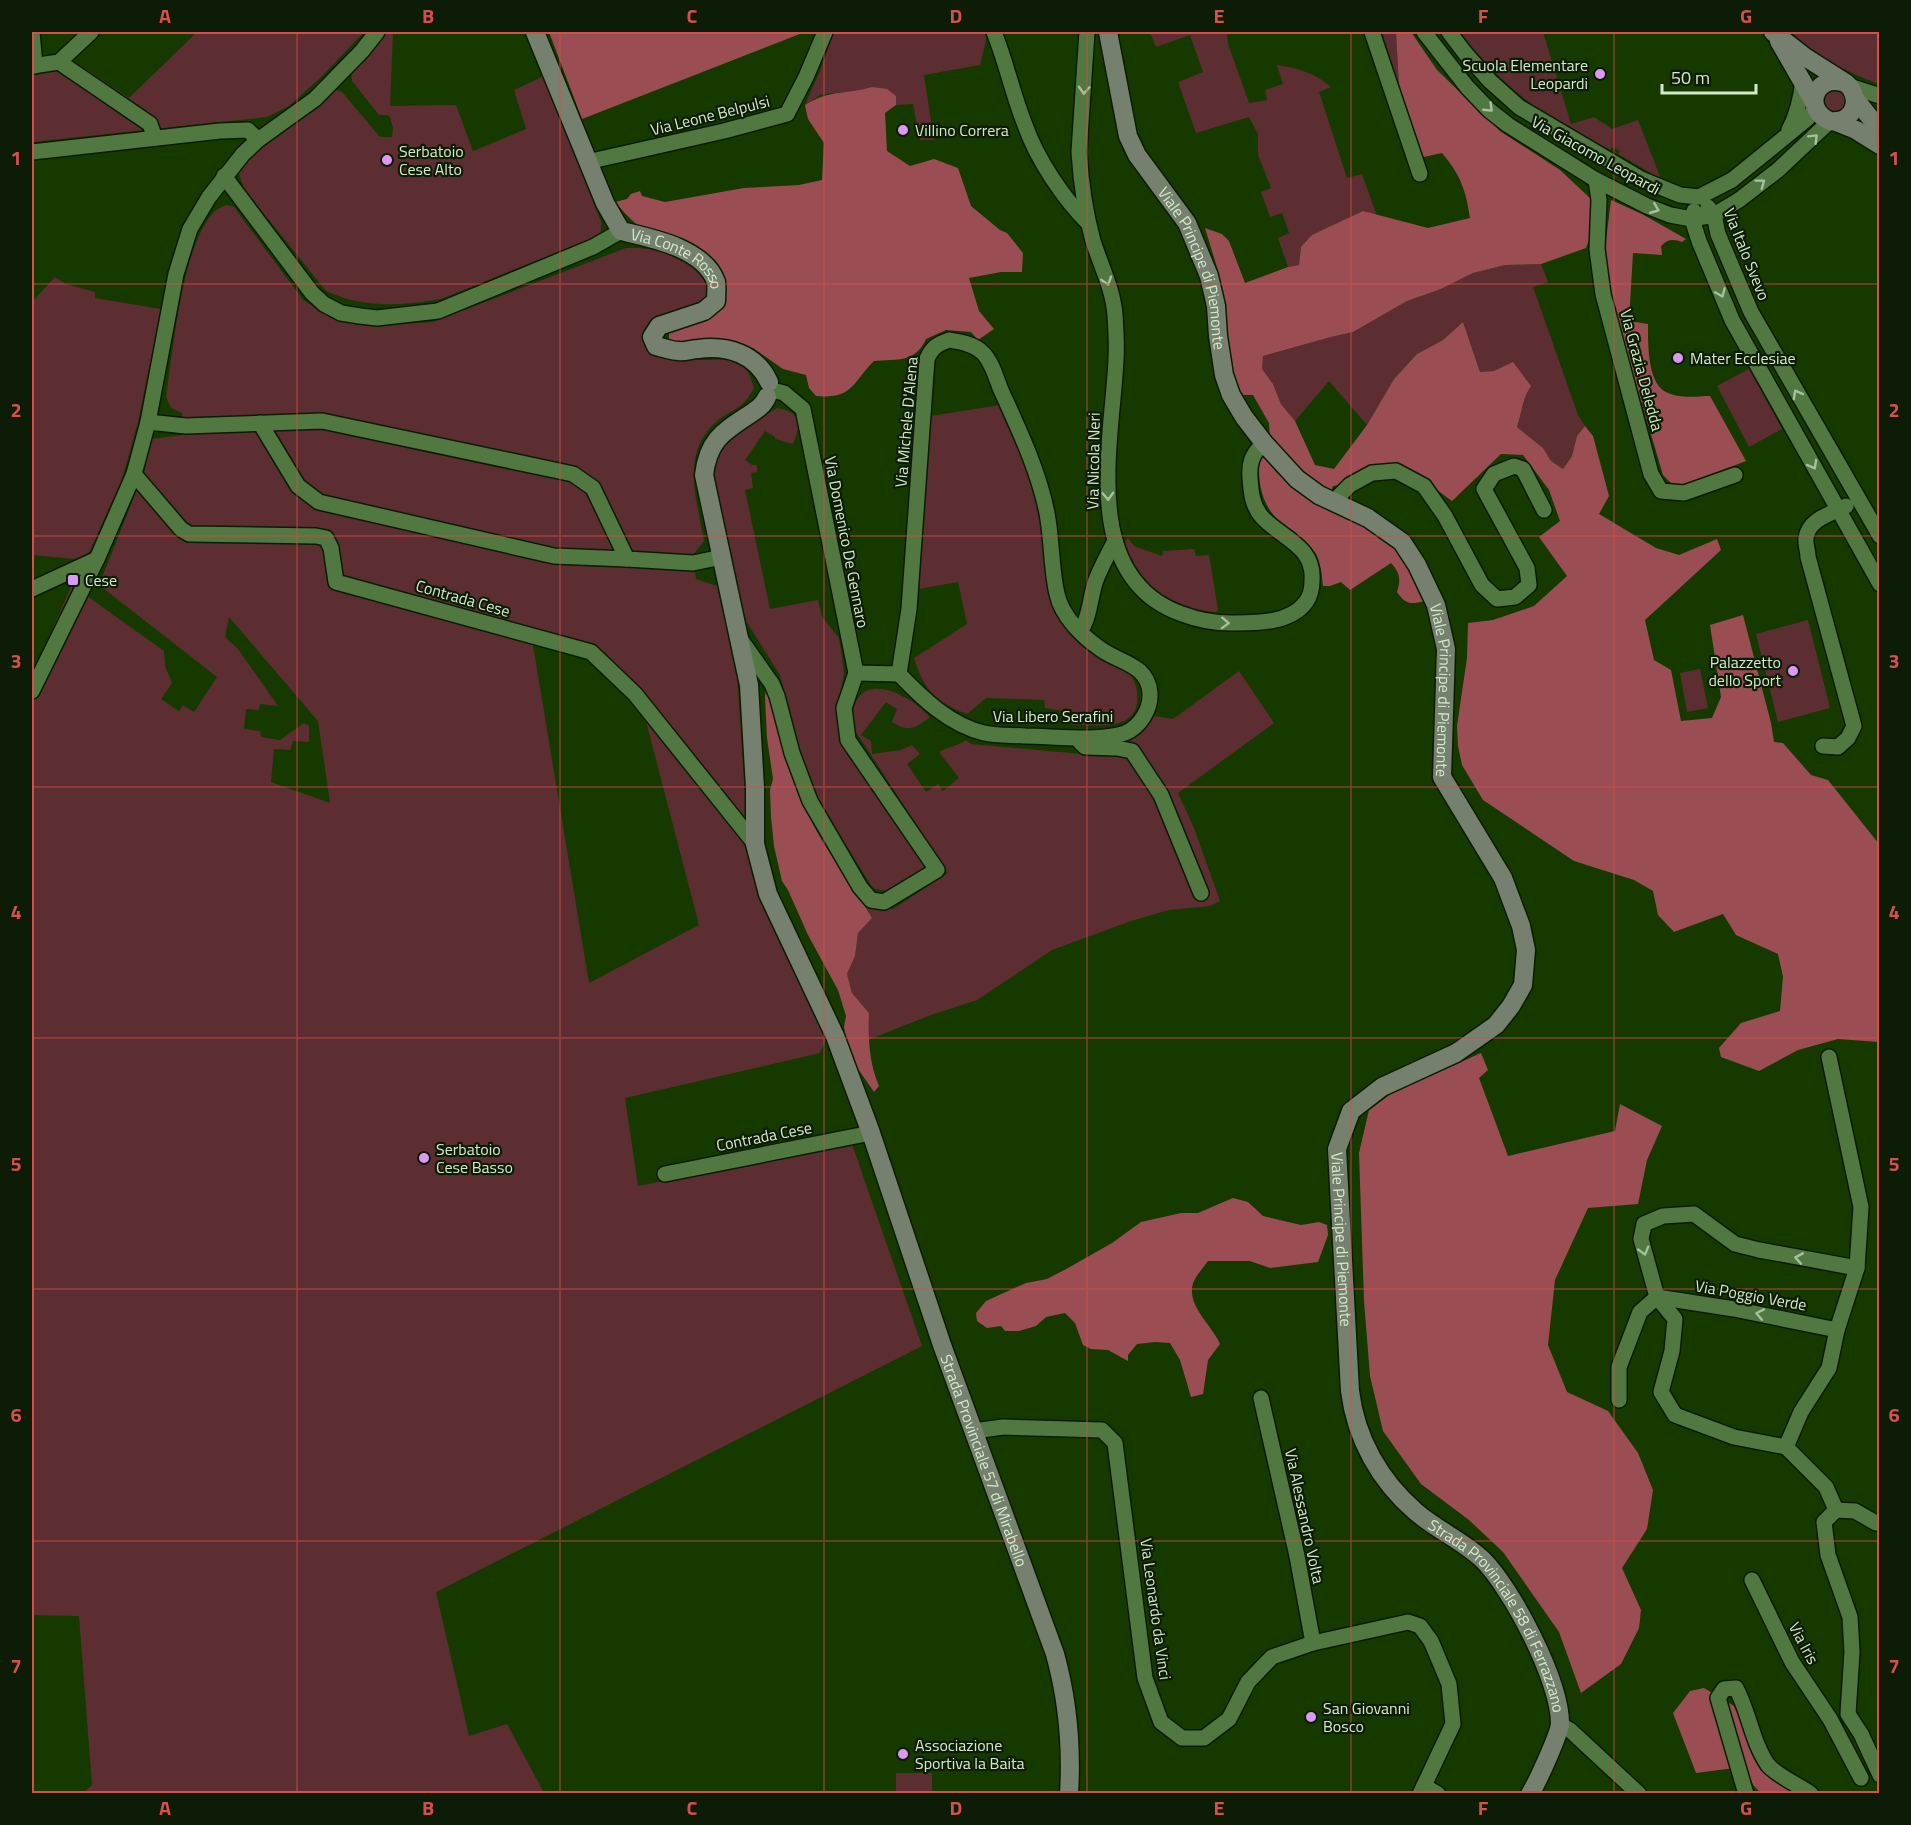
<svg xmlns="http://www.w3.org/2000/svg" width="1911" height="1825" viewBox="0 0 1911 1825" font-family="'Titillium Web',sans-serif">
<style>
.green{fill:#5c2e31;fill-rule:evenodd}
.forest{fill:#9a4e54}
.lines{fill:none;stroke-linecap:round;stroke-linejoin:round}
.street-casing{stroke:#0a1d02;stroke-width:18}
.secondary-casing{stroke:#0a1d02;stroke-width:21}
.street{stroke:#527841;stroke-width:15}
.secondary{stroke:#75806f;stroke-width:18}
.oneway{stroke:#a6c19b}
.grid{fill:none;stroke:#d64f49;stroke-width:1.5;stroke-opacity:0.55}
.poi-dot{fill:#db99f5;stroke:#0d1c06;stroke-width:2}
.labels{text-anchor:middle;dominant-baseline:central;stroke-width:4.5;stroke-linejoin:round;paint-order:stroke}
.poi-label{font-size:16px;fill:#d4e9cb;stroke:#0d1c06;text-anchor:start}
.street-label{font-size:16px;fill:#d4e9cb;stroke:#0d1c06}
.neatline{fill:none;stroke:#d64f49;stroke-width:2}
.grid-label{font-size:20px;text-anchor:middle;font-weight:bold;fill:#d64f49}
</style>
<rect width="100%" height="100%" fill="#163900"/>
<!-- green -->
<g class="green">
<path d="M197 32H364L321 77 289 106 267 117 32 142V73L77 63 129 98Z"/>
<path d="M382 32H393L390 106 456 105 473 151 526 129 514 90 544 76 601 222V230L598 236 441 299C403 306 362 308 326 291L244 189 238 170 246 159 333 89 342 92 380 137H392L393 128 390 117 387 115H379L352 81 351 72Z"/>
<path d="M834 32H985L986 40 980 65 924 75 934 140H920L913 104 896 105V96L872 87 854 93 840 92 820 95 805 105 820 71Z"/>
<path d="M1150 32H1227L1228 44 1249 103 1267 100 1265 90 1283 84 1277 65C1298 68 1315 73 1331 87L1319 92 1347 178 1362 174 1377 216 1363 211 1301 247 1299 265 1288 267 1278 238 1289 233 1282 213 1270 217 1261 192 1271 188 1258 155V134L1249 117 1196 133 1178 82 1203 72 1190 35 1156 47Z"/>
<path d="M1382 32H1396L1399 86Z"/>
<path d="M1460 32H1543L1571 124 1594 117 1612 129 1638 120 1661 179 1618 154 1620 151 1612 147 1610 150C1589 139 1568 128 1548 115 1514 94 1484 64 1460 32Z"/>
<path d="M1792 32H1879V84C1852 74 1810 55 1792 32Z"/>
<circle cx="1835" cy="101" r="11"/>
<path d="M226 205 234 207 303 300 322 312 367 326 433 322 626 248C656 246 702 260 711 291 696 316 658 304 648 328 646 332 646 338 646 342 659 347 675 356 690 359 722 364 743 347 754 388 742 411 732 408 716 422 680 454 697 500 704 541L693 555 696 579 717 586 737 674 747 822 827 1036 820 1053 625 1098 638 1186 852 1144 922 1346 436 1592 469 1736 507 1724 544 1793H83L92 1785 79 1616 32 1615V675L71 587 87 596 164 651 165 666 172 683 161 699 179 711 183 705 194 712 217 677 99 585 140 482 185 540 312 543 323 548 330 587 533 645 589 983 699 925 636 683 592 644 346 581C333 568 341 545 331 530L194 526 185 523 144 473 151 439 183 435 182 413 171 408 166 397C173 351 182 245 214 212 217 209 222 207 226 205ZM229 617 318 721 330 803 271 782 274 749 290 750 293 741 309 742V726L304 723 280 740 261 737 260 731 244 729 246 709 259 710 260 704 278 706 238 649 225 637Z"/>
<path d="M1541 264 1548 282 1533 287 1578 415 1585 426 1577 436 1572 456 1563 469 1551 461 1543 448 1517 427C1526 401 1520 388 1513 363L1494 371 1480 372 1463 322 1443 340 1417 354 1394 379 1367 425 1329 381 1295 421 1281 404 1273 384 1261 369 1263 356 1331 337 1353 332 1407 301 1441 289 1473 273 1505 265Z"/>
<path d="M55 277 66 284 95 292V298L161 309 138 422 122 479 89 553 75 559 32 555V302Z"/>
<path d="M1749 369 1782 429 1749 447 1717 386Z"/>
<path d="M1000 405 1028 468 1042 528 1047 584 1053 608 1061 622 1072 634 1128 671C1136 682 1138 690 1137 703 1133 732 1091 725 1070 724L1068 712 1045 708 1044 700 986 698 967 714C935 702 924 690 914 658L967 624 958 582 918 589 931 416Z"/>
<path d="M777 408C802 412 801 424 793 444L775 439V437L765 431 745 460 752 465H757V472L751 473 753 488 745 490 770 609 818 600 822 617 839 638 842 657 844 674 837 709 840 738 927 869C912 878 889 898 872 887L818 799 799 751 780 675 746 621 711 474C721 436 746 428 777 408Z"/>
<path d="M1128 538 1134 546 1162 556 1163 551 1194 549 1196 556 1209 555 1218 610 1216 612C1168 609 1140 587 1124 543Z"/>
<path d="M1808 620 1830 708 1778 722 1756 634Z"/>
<path d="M1700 669 1708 708 1687 712 1680 673Z"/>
<path d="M1239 671 1274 723 1178 793 1194 828 1220 901 1210 906 1169 910 1131 921 1052 950 977 1000 928 1016 868 1040 869 1013 852 993 847 974 855 956 858 932 872 918 859 895 880 909H893L948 873 854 729C847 691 873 679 904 697 915 702 921 709 930 717 915 728 909 733 892 722L897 709 886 702 861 735 871 741 872 754 901 750 912 745 920 754 907 764 926 792 938 784 943 791 959 778 939 752C948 747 958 746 966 740L971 744 1093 755 1119 753 1127 740 1142 730 1155 716 1173 719Z"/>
<rect x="896" y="1773" width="36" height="20"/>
</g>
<!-- forest -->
<g class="forest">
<path d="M549 32H805L582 119Z"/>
<path d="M1396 32H1411L1437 70 1500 131 1560 170 1592 200 1591 235 1586 248 1541 264 1505 265 1473 273 1441 289 1407 301 1353 332 1331 337 1263 356 1262 369 1273 384 1281 404 1295 421 1315 465 1334 469 1367 425 1394 379 1417 354 1443 340 1463 322 1480 372 1494 371 1513 362 1531 386C1522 399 1522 412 1517 427L1543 448 1551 461 1563 469 1572 456 1577 436 1585 426 1593 436 1609 496 1599 514 1656 548 1679 555 1717 539 1721 550 1645 620 1654 660 1671 670 1681 721 1712 718 1721 697 1710 625 1743 615 1771 723 1774 742 1783 743 1811 775 1828 780 1879 844V1042L1838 1039 1798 1050 1759 1071 1721 1057 1719 1048 1741 1023 1780 1011 1783 977 1778 954 1736 935 1723 914 1674 932 1658 915 1653 891 1634 880 1574 861 1483 800 1462 765 1458 746 1457 726 1467 658 1468 623 1493 620 1534 606 1567 576 1539 537 1560 521 1549 490 1523 455 1501 454 1452 501C1430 485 1395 454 1367 470 1354 477 1348 485 1333 486L1330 494 1319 490 1270 438 1269 423 1253 395H1244L1239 391 1232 375 1225 345 1227 330 1219 274 1205 228 1222 234 1229 241 1245 283 1288 267 1299 265 1301 247 1312 235 1363 211 1428 228 1470 218C1466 190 1460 174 1442 153L1419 158 1399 86Z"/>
<path d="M872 87 887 89 896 96V105L885 113 887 151 910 166 934 159 958 168 971 206 1000 230 1007 233 1023 253 1022 272H1001L969 278 979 311 994 329 978 340 971 332 946 330 926 339C915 363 898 359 874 361 851 384 853 399 816 396L809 388 806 375 783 369 753 348 723 343 676 344 669 340V331L723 306C738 250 687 247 650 232 636 227 625 213 615 202L627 199 631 194 640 191 642 196 665 202 744 188 799 185 822 180 824 143 808 119 805 105C831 89 845 95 872 87Z"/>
<path d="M1611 200 1642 214 1686 239 1682 242C1673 239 1668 239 1661 246L1662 255 1633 253 1629 321 1648 324C1648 343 1647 385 1668 393 1681 399 1697 396 1710 396L1746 461 1683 485H1673L1663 475 1614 309 1605 249Z"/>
<path d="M1265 454 1276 472 1302 494 1333 513 1363 524 1399 550 1418 583 1424 601C1411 605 1405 604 1397 592 1401 579 1400 573 1391 563L1350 590 1341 582 1330 586H1323C1322 576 1321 563 1316 554 1309 543 1299 537 1289 530 1264 512 1256 486 1260 457Z"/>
<path d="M766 689C784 730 789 776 809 816 826 852 852 883 872 918L858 933 855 956 847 974 852 993 869 1013C868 1038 869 1063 879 1086L874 1092 856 1066 848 1049 844 1027 846 1016 838 990 808 935 788 890 782 881 774 846 771 817 770 790 773 779 767 738 765 697Z"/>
<path d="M1481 1053 1488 1070 1479 1078 1508 1156 1615 1131 1620 1104 1662 1126 1647 1160 1638 1204 1588 1208 1555 1280 1548 1345 1567 1392 1608 1411 1638 1453 1653 1490 1647 1529 1622 1568 1641 1610 1639 1628 1621 1664 1581 1693 1559 1632 1503 1552 1469 1520 1421 1484 1383 1431 1370 1376 1364 1301 1359 1153 1369 1110 1392 1093Z"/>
<path d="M1233 1198 1248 1202 1263 1216 1301 1225 1319 1222 1327 1225 1328 1235 1318 1262 1270 1268 1250 1261H1208C1204 1267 1197 1274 1194 1281 1184 1304 1212 1325 1220 1344L1208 1360 1203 1394 1191 1397 1180 1360 1170 1343 1155 1342 1137 1344 1128 1355V1361L1108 1350 1091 1349 1083 1345 1075 1323 1065 1313 1046 1317 1036 1326 1019 1331H1005L1001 1326 987 1328 977 1321 976 1313 986 1301 1026 1283 1047 1279 1068 1268 1112 1243 1141 1222 1181 1213H1198Z"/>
<path d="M1704 1688 1734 1706 1744 1725 1798 1793H1761L1754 1786 1742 1767 1696 1773 1673 1713 1690 1691Z"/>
</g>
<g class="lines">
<defs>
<g id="street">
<path d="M32 32 35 66"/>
<path d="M994 32C1006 62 1013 95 1025 125 1037 159 1063 198 1088 223"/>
<path d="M1087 32 1079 152C1081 182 1085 212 1093 241 1101 266 1113 289 1115 315 1116 330 1117 345 1116 360 1112 443 1079 578 1182 614 1198 620 1214 623 1231 623 1255 623 1290 624 1306 602 1311 595 1312 588 1312 581 1315 546 1281 538 1262 517 1252 506 1251 492 1250 478 1249 462 1252 454 1264 443"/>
<path d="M1372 32 1420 174"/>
<path d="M1424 32 1467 87 1489 110 1508 125 1596 180 1647 206 1670 215 1692 219 1714 215 1739 200 1778 170 1830 121"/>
<path d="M1449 32 1465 53 1490 81 1519 107 1641 179 1680 195 1699 197 1732 180 1785 137 1807 119 1816 108"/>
<path d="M59 62 150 124 155 138"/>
<path d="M32 66 59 62 91 32"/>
<path d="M1849 86 1880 96"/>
<path d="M1789 130C1798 113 1801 98 1803 80"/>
<path d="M32 152 220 131 248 130 258 140"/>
<path d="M587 162 724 131 787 114 806 77 825 32"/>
<path d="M224 176 312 293 324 304 341 313 360 316 377 318 438 311 593 247 621 231"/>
<path d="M1596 180 1599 200 1597 249 1603 294 1651 474 1661 491 1684 493 1735 475"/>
<path d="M1708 207 1714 215 1718 234 1751 312 1880 536"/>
<path d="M1694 211 1692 219 1699 241 1732 320 1880 584"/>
<path d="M949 340C961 342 974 344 983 353 992 362 996 378 1001 390 1019 430 1038 469 1047 513 1052 540 1051 568 1057 594 1062 617 1083 637 1102 650 1121 663 1148 665 1150 693 1151 709 1140 727 1125 733 1099 742 1053 736 1025 736 1012 735 997 736 984 733 950 725 923 699 899 674L909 609 927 359C932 347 938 344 949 340Z"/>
<path d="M776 391 784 393 803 409 856 673 899 674"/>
<path d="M148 422 186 426 322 421 573 474 593 488 627 559 693 563 722 557"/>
<path d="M260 423 298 486 319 502 554 556 627 559"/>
<path d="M134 474 181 529 189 534 316 536 326 538 331 548 336 582 591 652 635 694 755 844"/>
<path d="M1336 504 1340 495 1350 485 1372 473 1396 471 1424 486 1445 516 1482 585 1497 599 1515 597 1529 585 1527 568 1484 489 1494 474 1514 466 1523 469 1544 510"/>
<path d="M32 589 97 559"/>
<path d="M1080 631C1090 619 1090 596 1096 580 1101 567 1108 554 1115 541"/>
<path d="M741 640 772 684 777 696 792 753 810 801 860 887 871 900 884 902 937 870 848 740 844 708 856 673"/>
<path d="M32 691 97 559 134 474 148 422 176 274 190 229 209 197 243 154 258 140 315 99 362 51 377 32"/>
<path d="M1080 742 1085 747 1117 748 1132 751 1161 795 1201 893"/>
<path d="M1823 746 1838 747 1848 738 1854 726 1808 557C1808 551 1805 543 1806 538 1809 518 1832 514 1846 506"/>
<path d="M1829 1057 1861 1207 1857 1268 1837 1330 1829 1368 1801 1412 1786 1447 1826 1487 1836 1510"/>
<path d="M665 1174 871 1133"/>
<path d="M1837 1330 1734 1309 1657 1297 1641 1239 1644 1224 1663 1216 1694 1214 1735 1244 1759 1250 1857 1268"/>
<path d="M1261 1398 1297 1556 1313 1643"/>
<path d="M1619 1400V1367L1640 1312 1657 1297 1675 1319 1672 1351 1661 1392 1675 1415 1734 1437 1786 1447"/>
<path d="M974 1431 1003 1427 1102 1430 1115 1443 1145 1678 1161 1722 1182 1738H1204L1229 1719 1248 1682 1272 1657 1313 1643 1408 1622 1420 1626 1431 1641 1449 1684 1453 1724 1420 1794"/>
<path d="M1880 1522 1876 1523 1855 1511 1836 1510 1824 1522 1828 1555 1850 1617 1852 1652 1848 1714 1861 1734 1880 1775"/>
<path d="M1752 1580 1792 1662 1830 1719 1861 1778"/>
<path d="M1561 1725 1570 1730 1639 1794"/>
<path d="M1424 1786 1438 1794"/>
<path d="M1746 1794 1718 1698 1724 1689 1736 1688C1749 1712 1752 1742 1768 1765 1776 1775 1800 1786 1811 1794"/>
</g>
<g id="secondary">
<path id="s1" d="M535 32 605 203 621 231C651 238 704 248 716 282 717 287 716 295 716 301L704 311 659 326 652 337 656 346C664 348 672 351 679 351 685 352 692 349 698 349 728 345 756 354 769 382"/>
<path id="s2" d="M1108 32 1128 136 1137 155 1187 223 1209 276 1216 306 1218 336 1224 375 1231 395 1244 417 1264 443 1297 479 1319 495 1368 518 1402 542 1417 565 1436 605 1446 649 1442 777 1503 878 1521 926 1526 950 1523 985 1511 1006 1496 1025 1456 1053 1382 1087 1351 1111 1337 1149 1350 1391C1356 1439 1380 1481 1416 1512 1437 1530 1463 1541 1483 1560 1512 1589 1560 1681 1560 1723 1560 1733 1537 1783 1530 1794"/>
<path d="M1773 32 1805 57 1846 83C1863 98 1854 124 1830 121 1803 110 1814 75 1842 82"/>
<path d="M1779 41 1814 102"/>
<path d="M1856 100 1880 130"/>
<path d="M1836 122 1856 130 1880 145"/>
<path id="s3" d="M767 397C763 406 756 410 747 416 721 433 708 442 704 475L749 685 755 788V844L768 894 835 1036 871 1133 942 1345 1055 1654C1068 1701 1072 1745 1069 1794"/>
</g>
</defs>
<!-- street casing -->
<use href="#street" class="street-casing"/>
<!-- secondary casing -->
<use href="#secondary" class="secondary-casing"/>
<!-- street -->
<use href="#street" class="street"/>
<!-- secondary -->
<use href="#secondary" class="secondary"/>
</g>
<!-- one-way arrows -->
<defs><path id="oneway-chevron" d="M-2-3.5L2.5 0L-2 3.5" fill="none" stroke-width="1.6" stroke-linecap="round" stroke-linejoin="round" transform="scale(1.5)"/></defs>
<g class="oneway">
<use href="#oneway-chevron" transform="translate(1084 90) rotate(93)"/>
<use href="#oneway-chevron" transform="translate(1489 108) rotate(44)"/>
<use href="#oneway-chevron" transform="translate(1814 138) rotate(-45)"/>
<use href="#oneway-chevron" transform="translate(1761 183) rotate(-37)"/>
<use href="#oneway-chevron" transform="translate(1655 209) rotate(22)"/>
<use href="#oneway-chevron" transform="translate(1107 281) rotate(72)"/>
<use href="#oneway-chevron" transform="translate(1721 293) rotate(67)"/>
<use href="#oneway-chevron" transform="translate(1797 394) rotate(-119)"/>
<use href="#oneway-chevron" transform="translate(1813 465) rotate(61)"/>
<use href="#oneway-chevron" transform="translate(1108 496) rotate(88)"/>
<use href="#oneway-chevron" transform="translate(1225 623) rotate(2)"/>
<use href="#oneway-chevron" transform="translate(1644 1251) rotate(74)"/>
<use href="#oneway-chevron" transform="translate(1799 1258) rotate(-170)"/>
<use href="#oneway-chevron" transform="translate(1760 1314) rotate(-169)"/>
</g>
<!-- grid -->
<path class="grid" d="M297 32V1794M560 32V1794M824 32V1794M1087 32V1794M1351 32V1794M1614 32V1794M32 284H1880M32 536H1880M32 787H1880M32 1038H1880M32 1289H1880M32 1541H1880"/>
<!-- markers -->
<g class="poi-dot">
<circle cx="1600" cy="74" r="6"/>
<circle cx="903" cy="130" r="6"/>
<circle cx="387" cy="160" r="6"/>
<circle cx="1678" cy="358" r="6"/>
<rect x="67" y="574" width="12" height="12" rx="3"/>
<circle cx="1793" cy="671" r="6"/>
<circle cx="424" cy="1158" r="6"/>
<circle cx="1311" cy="1717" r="6"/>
<circle cx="903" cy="1754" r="6"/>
</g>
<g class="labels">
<!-- poi labels -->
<g class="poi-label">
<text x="1588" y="65" text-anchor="end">Scuola Elementare<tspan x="1588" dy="18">Leopardi</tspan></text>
<text x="915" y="130">Villino Correra</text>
<text x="399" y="151">Serbatoio<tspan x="399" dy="18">Cese Alto</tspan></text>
<text x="1690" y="358">Mater Ecclesiae</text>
<text x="85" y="580">Cese</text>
<text x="1781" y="662" text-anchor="end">Palazzetto<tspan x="1781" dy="18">dello Sport</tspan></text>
<text x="436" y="1149">Serbatoio<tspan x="436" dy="18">Cese Basso</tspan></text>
<text x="1323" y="1708">San Giovanni<tspan x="1323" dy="18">Bosco</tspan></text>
<text x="915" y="1745">Associazione<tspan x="915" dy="18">Sportiva la Baita</tspan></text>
</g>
<!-- street labels -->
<g class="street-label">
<text transform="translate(710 115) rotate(-14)">Via Leone Belpulsi</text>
<text transform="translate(1596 155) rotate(29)">Via Giacomo Leopardi</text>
<text transform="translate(1747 254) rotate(68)">Via Italo Svevo</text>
<text stroke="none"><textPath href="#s1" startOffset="282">Via Conte Rosso</textPath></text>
<text stroke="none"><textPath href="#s2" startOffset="256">Viale Principe di Piemonte</textPath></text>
<text transform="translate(1642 370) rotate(75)">Via Grazia Deledda</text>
<text transform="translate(906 422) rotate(-85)">Via Michele D'Alena</text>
<text transform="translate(1093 461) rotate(-89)">Via Nicola Neri</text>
<text transform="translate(847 542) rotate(79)">Via Domenico De Gennaro</text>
<text transform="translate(463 598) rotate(16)">Contrada Cese</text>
<text stroke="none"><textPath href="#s2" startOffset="778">Viale Principe di Piemonte</textPath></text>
<text x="1053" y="716">Via Libero Serafini</text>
<text transform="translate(764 1136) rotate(-11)">Contrada Cese</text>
<text stroke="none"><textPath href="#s2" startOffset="1443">Viale Principe di Piemonte</textPath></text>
<text transform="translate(1751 1295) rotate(10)">Via Poggio Verde</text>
<text stroke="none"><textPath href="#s3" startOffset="1137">Strada Provinciale 57 di Mirabello</textPath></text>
<text transform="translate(1305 1516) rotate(78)">Via Alessandro Volta</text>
<text transform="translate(1156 1609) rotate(82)">Via Leonardo da Vinci</text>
<text stroke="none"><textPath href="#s2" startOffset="1872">Strada Provinciale 58 di Ferrazzano</textPath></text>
<text transform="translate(1804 1643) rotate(62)">Via Iris</text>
</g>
</g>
<!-- border -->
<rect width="1911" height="1825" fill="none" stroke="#0d1c06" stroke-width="66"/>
<!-- scale -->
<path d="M1662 84v9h94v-9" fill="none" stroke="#d4e9cb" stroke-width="3"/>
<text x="1671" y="84" font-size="18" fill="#d4e9cb" stroke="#0d1c06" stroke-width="4.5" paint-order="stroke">50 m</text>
<rect x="33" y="33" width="1845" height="1759" class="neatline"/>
<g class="grid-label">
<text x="165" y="23">A</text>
<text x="428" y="23">B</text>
<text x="692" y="23">C</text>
<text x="956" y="23">D</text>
<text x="1219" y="23">E</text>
<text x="1483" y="23">F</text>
<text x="1746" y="23">G</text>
<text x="16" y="165">1</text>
<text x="1894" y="165">1</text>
<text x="16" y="417">2</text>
<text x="1894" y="417">2</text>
<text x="16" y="668">3</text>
<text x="1894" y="668">3</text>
<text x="16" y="919">4</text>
<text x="1894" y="919">4</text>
<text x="16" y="1171">5</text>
<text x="1894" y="1171">5</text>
<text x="16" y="1422">6</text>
<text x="1894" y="1422">6</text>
<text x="16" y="1673">7</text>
<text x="1894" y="1673">7</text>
<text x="165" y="1815">A</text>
<text x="428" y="1815">B</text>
<text x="692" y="1815">C</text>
<text x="956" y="1815">D</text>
<text x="1219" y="1815">E</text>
<text x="1483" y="1815">F</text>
<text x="1746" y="1815">G</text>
</g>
</svg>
